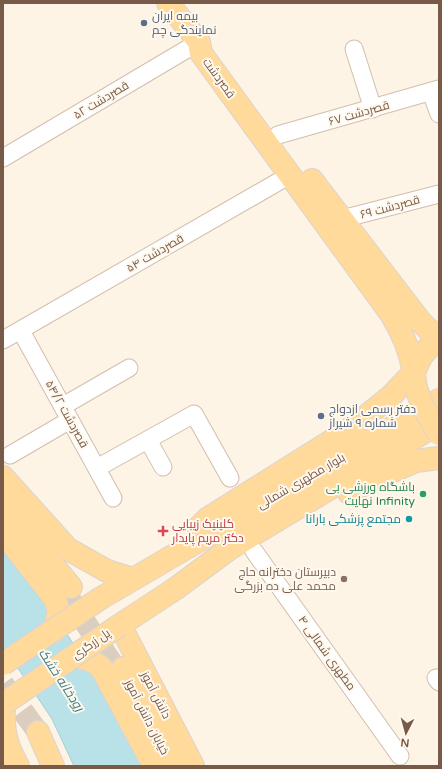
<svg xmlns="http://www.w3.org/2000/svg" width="442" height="769" viewBox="0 0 442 769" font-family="'Varela Round',Cairo,sans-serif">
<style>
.water{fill:#b8e1e8;stroke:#9ed1db}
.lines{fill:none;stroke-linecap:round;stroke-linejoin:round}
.major-tunnel{stroke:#dccebe;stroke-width:22;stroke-dasharray:22 11;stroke-linecap:butt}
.minor-casing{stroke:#d2bead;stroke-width:19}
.major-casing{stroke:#dcd4d0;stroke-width:24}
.minor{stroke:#fff;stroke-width:17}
.major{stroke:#ffda9b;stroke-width:22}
.major-bridge-casing{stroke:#dcd4d0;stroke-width:24;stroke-linecap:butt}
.major-bridge{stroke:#ffda9b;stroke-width:22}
.service-dot{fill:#5c6f8a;stroke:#fff8ed;stroke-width:1.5}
.leisure-dot{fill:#2e9e5b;stroke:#fff8ed;stroke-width:1.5}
.culture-dot{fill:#0f9aa8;stroke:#fff8ed;stroke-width:1.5}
.health-dot{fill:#e0444e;stroke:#fff8ed;stroke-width:1.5}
.education-dot{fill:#8d6e63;stroke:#fff8ed;stroke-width:1.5}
.labels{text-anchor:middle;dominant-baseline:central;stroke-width:4;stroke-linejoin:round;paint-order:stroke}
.service-label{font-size:12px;fill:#4e5e75;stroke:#fff8ed;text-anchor:start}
.street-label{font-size:12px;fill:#785a49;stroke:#fff8ed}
.leisure-label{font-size:12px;fill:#27864d;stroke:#fff8ed;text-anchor:end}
.culture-label{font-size:12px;fill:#0d838f;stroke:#fff8ed;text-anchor:end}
.health-label{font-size:12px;fill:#be3a42;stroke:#fff8ed;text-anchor:start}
.education-label{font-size:12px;fill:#785e54;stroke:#fff8ed;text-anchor:end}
.water-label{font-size:13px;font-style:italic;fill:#3e7a86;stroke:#fff8ed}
</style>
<rect width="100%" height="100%" fill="#fdf4e5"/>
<!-- water -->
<path class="water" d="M3 550 63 628 98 682 143 766H74L52 719 3 646Z"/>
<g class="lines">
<!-- major-tunnel -->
<g class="major-tunnel">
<path d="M64 590 117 671"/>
<path d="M3 684 38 732"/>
</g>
<defs>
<g id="minor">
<path d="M354 49 373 109"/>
<path d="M431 92 439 114"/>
<path d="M278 135 439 89"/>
<path d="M3 158 199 42"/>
<path d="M342 219 439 194"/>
<path d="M21 331 113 498"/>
<path d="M3 340 290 175"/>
<path d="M63 406 129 368"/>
<path d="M148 440 163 467"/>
<path d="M10 455 70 420"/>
<path d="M97 468 194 414 230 478"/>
<path d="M254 551 400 756"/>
<path d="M436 678 439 682"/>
</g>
<g id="major">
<path d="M168 3 199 42 201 53 391 314C407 341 412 357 416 388"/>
<path d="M312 180 420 321 429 330 439 336"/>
<path d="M3 477 68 549 107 571 133 579"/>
<path d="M349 493 368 482 416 461 439 458"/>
<path d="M3 505 71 587"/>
<path d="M198 528 207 519 341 435 365 417 391 396 414 372 421 357 429 347 439 343"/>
<path d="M3 532 55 599 59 612 53 632"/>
<path d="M101 598 439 400"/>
<path d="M75 656 90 660 101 667 154 766"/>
<path d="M123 668 172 766"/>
<path d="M4 703C3 730 5 743 18 766"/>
<path d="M38 732 53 766"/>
<path d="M193 766 120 625 175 589 229 549 439 423"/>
</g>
</defs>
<!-- minor casing -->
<use href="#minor" class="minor-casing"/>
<!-- major casing -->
<use href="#major" class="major-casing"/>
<!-- minor -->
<use href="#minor" class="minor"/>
<!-- major -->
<use href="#major" class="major"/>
<defs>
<g id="major-bridge">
<path d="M416 388 423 407 439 434"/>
<path d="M3 664 101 598"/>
<path d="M3 704 120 625"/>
</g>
</defs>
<!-- major-bridge casing -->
<use href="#major-bridge" class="major-bridge-casing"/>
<!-- major-bridge -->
<use href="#major-bridge" class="major-bridge"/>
</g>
<!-- markers -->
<g class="service-dot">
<circle cx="144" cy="23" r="4"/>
<circle cx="321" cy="416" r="4"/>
</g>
<circle class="leisure-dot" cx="423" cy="494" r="4"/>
<circle class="culture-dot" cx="409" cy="519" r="4"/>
<path class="health-dot" d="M161 525h4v4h4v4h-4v4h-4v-4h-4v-4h4z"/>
<circle class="education-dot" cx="344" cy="579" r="4"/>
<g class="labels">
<!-- service labels -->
<g class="service-label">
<text x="152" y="16">بیمه ایران<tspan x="152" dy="14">نمایندگی چم</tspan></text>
<text x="329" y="409">دفتر رسمی ازدواج<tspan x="329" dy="14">شماره ۹ شیراز</tspan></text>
</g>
<!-- street labels -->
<g class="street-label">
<text transform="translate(219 78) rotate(54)">قصردشت</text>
<text transform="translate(101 100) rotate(-31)">۵۲ قصردشت</text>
<text transform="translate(359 113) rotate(-16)">۶۷ قصردشت</text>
<text transform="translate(390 207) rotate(-15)">۶۹ قصردشت</text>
<text transform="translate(155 253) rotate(-30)">۵۴ قصردشت</text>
<text transform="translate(67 414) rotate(61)">۵۴/۲ قصردشت</text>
<text transform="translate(301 481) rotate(-30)">بلوار مطهرى شمالى</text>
<text transform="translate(91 644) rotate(-35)">پل زرگری</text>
<text transform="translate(327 653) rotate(54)">۴ مطهری شمالی</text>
<text transform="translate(156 695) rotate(63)">دانش آموز</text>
<text transform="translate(147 717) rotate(63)">خیابان دانش آموز</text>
</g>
<!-- leisure labels -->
<g class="leisure-label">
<text x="415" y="487">باشگاه ورزشی بی<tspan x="415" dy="14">نهایت Infinity</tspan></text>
</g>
<!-- culture labels -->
<g class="culture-label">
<text x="401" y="519">مجتمع پزشکی بارانا</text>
</g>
<!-- health labels -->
<g class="health-label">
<text x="172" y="524">کلینیک زیبایی<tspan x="172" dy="14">دکتر مریم پایدار</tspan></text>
</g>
<!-- education labels -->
<g class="education-label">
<text x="336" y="572">دبیرستان دخترانه حاج<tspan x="336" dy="14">محمد علی ده بزرگی</tspan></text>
</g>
<!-- water labels -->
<g class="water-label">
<text transform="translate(61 680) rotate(57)">رودخانه خشک</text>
</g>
</g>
<!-- border -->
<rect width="442" height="769" fill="none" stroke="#785a49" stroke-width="8"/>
<!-- north arrow -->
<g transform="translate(406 733) rotate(186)" stroke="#fff8ed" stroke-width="3" paint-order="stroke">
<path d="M0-3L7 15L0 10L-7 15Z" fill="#785a49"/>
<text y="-6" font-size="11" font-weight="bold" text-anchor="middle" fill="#785a49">N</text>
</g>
</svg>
